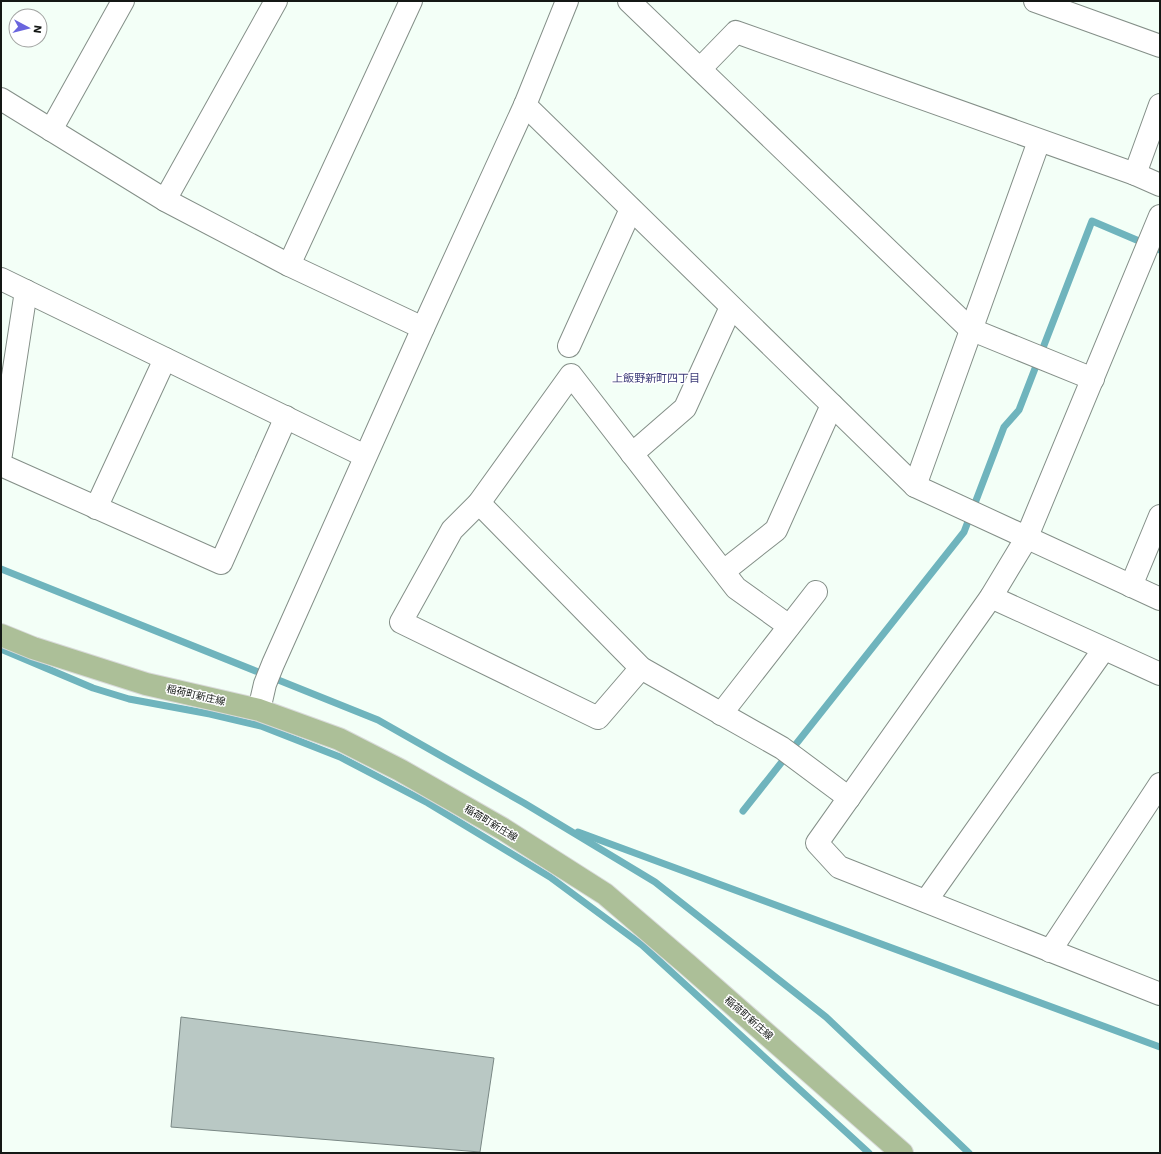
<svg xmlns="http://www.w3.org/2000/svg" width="1161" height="1154" viewBox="0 0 1161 1154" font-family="'Work Sans','Noto Sans JP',sans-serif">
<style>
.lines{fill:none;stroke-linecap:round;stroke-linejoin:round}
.stream{stroke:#6fb4bd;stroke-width:7}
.building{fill:#b9c8c4;stroke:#7a8885}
.minor-casing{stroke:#848f88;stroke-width:24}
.major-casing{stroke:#d9dada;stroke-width:24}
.minor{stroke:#fff;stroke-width:22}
.major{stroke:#acbf98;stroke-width:22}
.labels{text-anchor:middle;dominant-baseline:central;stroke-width:3;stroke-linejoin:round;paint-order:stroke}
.street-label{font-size:10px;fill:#141815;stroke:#fff}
.neighbourhood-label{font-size:11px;fill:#3c3b78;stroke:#fff}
</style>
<rect width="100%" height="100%" fill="#f3fff7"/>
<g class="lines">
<!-- stream -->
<g class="stream">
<path d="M1 569 378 720 524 803 655 882 826 1017 969 1153"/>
<path d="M1 649 93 688 129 699 210 714 261 726 340 757 428 803 550 877 642 945 869 1153"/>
<path d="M743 811 964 532 1004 427 1019 410 1092 221 1160 250"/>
<path d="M578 832 1160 1047"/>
</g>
</g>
<!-- building -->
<path class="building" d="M181 1017 494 1058 480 1152 171 1127Z"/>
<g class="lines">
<defs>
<g id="minor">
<path d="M629 1 970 329 1093 379"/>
<path d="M1035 1 1160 46"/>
<path d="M700 69 736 32 1135 174 1160 185"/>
<path d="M1 99 165 200 289 265 423 328"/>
<path d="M525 105 915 486 1160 599"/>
<path d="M51 130 123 1"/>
<path d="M1135 174 1160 105"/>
<path d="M165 200 276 1"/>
<path d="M1160 216 1026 539 991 597 817 843 839 867 1160 994"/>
<path d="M289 265 411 1"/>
<path d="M1 279 365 456"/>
<path d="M569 346 631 209"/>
<path d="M1 454 26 291"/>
<path d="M632 454 685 408 731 307"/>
<path d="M1 465 221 563 286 417"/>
<path d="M915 486 1039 141"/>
<path d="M479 503 641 668 782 748 849 798"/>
<path d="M96 508 165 359"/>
<path d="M724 571 776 530 832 405"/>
<path d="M1131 586 1160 516"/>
<path d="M991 597 1160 674"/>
<path d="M641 668 598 718 401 622 452 530 479 503 571 375 736 588 789 626"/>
<path d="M259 710 265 684 273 664 423 328 525 105 567 1"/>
<path d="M721 714 816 592"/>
<path d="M926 901 1104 649"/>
<path d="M1050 951 1160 784"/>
</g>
<path id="major" d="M1 635 33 648 146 684 259 710 339 739 400 770 503 829 605 894 688 965 902 1153"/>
</defs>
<!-- minor casing -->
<use href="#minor" class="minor-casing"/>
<!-- major casing -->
<use href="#major" class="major-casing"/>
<!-- minor -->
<use href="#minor" class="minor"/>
<!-- major -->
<use href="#major" class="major"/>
</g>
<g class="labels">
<!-- street labels -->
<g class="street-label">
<text transform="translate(196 695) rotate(13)">稲荷町新庄線</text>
<text transform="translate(491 823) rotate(31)">稲荷町新庄線</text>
<text transform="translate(749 1018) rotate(41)">稲荷町新庄線</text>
</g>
<!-- neighbourhood labels -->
<g class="neighbourhood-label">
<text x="656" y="378">上飯野新町四丁目</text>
</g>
</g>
<!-- border -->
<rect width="1161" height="1154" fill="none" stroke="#141815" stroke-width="4"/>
<!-- north arrow -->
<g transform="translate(28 28) rotate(97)"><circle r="19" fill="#ffffff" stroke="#a1a3a1"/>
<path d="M0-3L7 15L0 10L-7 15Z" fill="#6a65de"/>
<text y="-6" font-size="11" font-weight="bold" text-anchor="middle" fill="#141815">N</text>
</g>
</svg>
